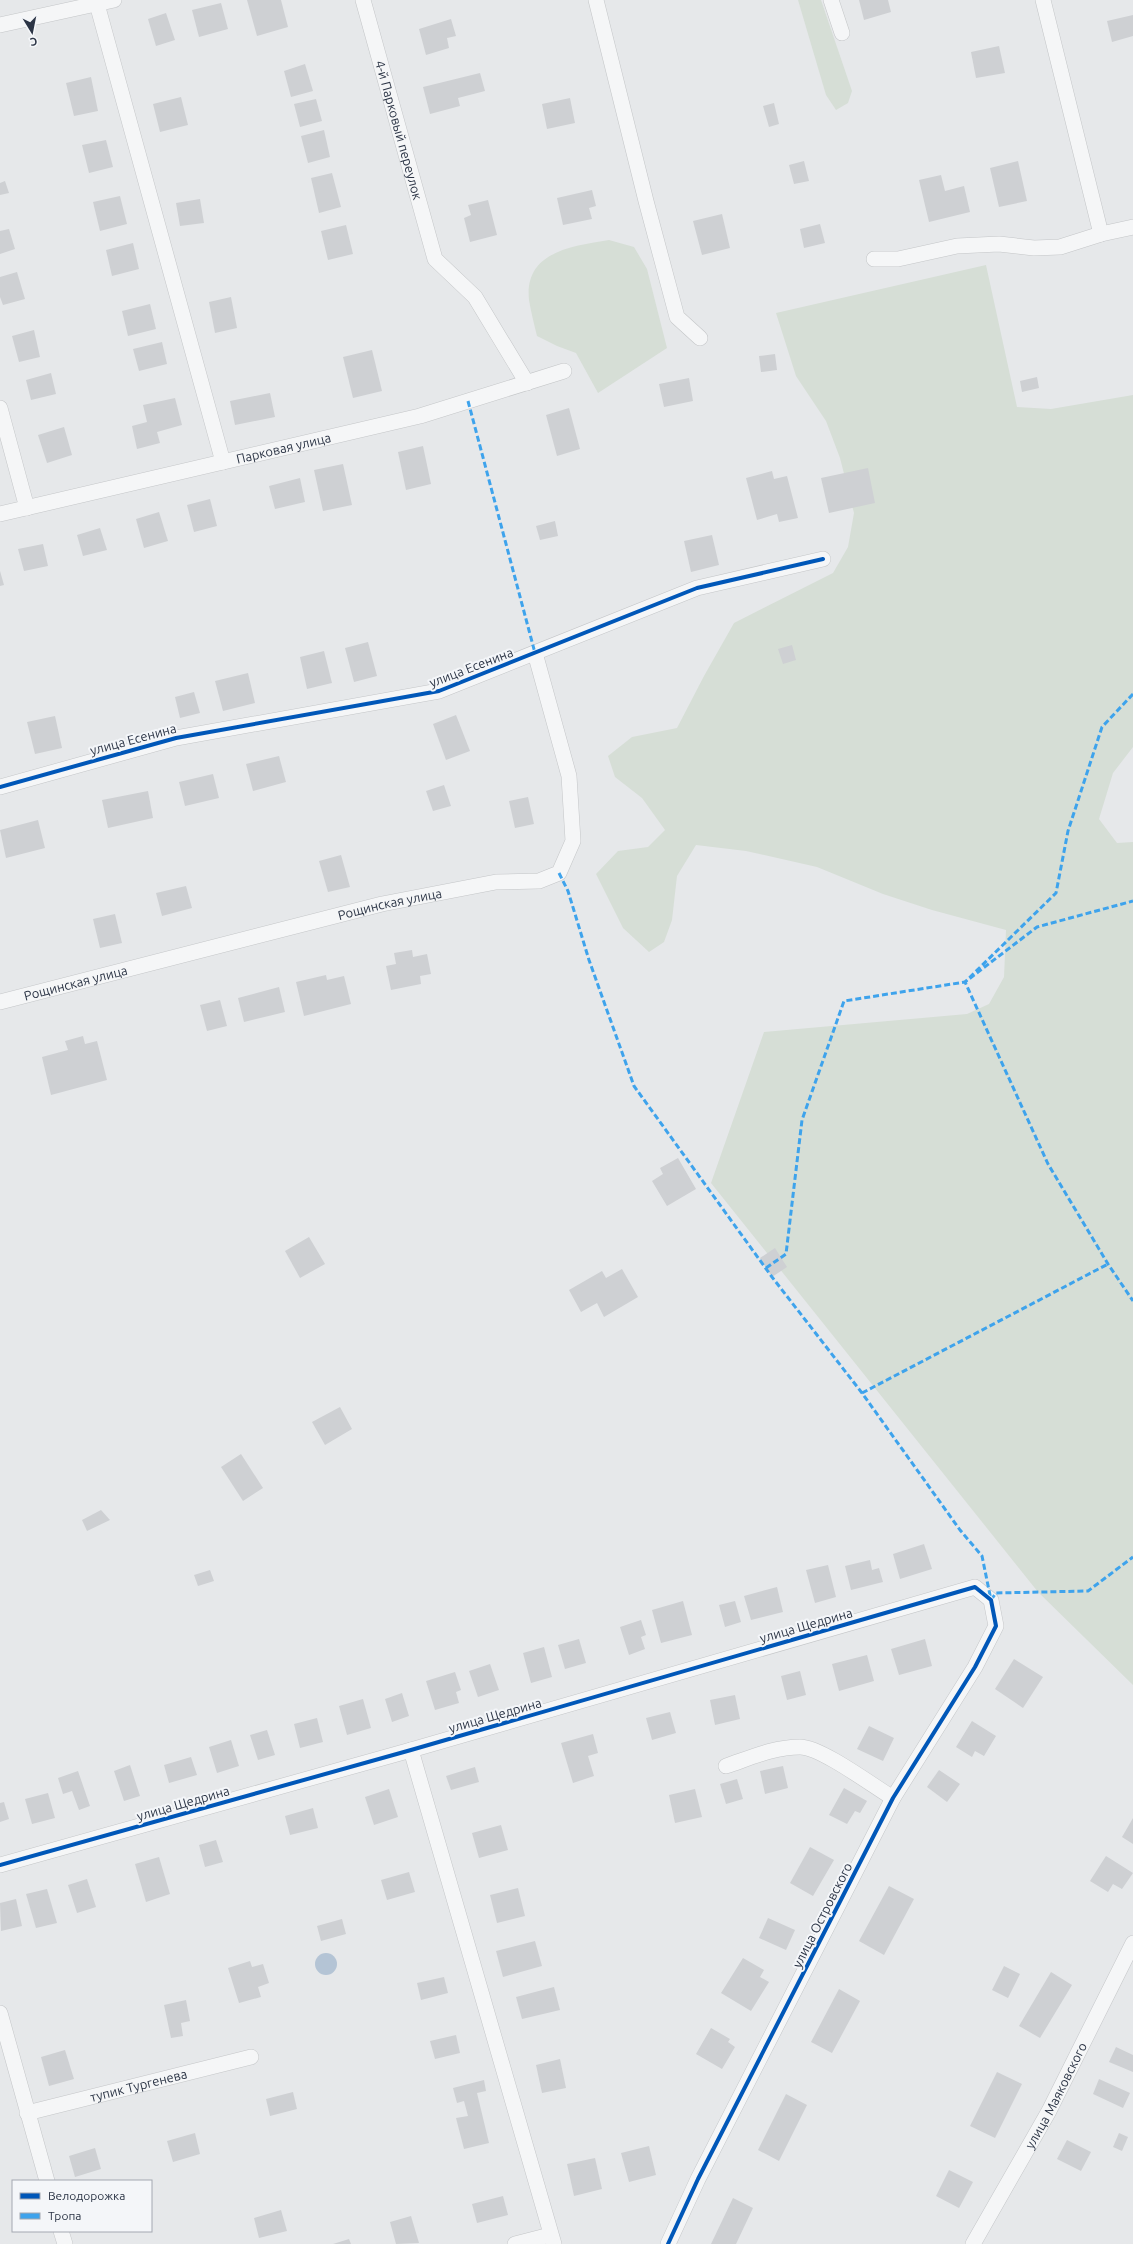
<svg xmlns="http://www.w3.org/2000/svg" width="1133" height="2244" viewBox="0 0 1133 2244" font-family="Ubuntu,sans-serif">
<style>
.green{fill:#d6ded6}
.water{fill:#b4c4d5}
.building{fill:#ced0d3}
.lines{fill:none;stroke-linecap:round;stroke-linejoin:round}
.street-casing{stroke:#c4c6c8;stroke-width:16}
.street{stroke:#f5f6f7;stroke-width:15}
.quiet{stroke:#3ea3ec;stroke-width:3;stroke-dasharray:6 3;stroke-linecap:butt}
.cycleway-casing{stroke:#f4f6f9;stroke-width:6}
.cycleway{stroke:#0057b8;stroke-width:4}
.labels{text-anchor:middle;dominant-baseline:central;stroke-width:4;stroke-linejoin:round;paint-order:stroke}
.street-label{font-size:13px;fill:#2b3445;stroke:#f4f6f9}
</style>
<rect width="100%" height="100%" fill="#e6e8ea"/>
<!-- green -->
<g class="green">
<path d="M798 0H821L852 91 848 103 836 110 826 95Z"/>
<path d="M609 240 634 247 647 269 667 348 598 393 576 353 557 346 537 336C534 324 531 312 529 300 524 251 573 246 609 240Z"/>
<path d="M986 265 1017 407 1051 409 1133 395V747L1113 773 1099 819 1117 843 1133 842V1685L1038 1592 711 1183 764 1032 967 1014 989 1004 1004 977 1006 930 932 910 883 894 817 867 746 851 696 845 677 876 672 920 664 942 649 952 623 928 596 874 618 851 648 847 665 830 642 798 615 777 608 756 632 737 677 728 704 676 734 623 833 573 848 547 854 513 840 458 826 421 796 376 776 313Z"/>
</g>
<!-- water -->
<circle class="water" cx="326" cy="1964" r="11"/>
<!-- building -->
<g class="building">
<path d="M247 0H281L288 27 257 36Z"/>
<path d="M859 0H888L891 12 864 20Z"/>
<path d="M221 3 228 29 199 37 192 10Z"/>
<path d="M166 13 175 40 156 46 148 19Z"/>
<path d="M1133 15V36L1112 42 1107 21Z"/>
<path d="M451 19 456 36 447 38 449 48 426 55 419 29Z"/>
<path d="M999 46 1005 73 976 78 971 52Z"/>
<path d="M305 64 313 91 291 97 284 71Z"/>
<path d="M480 73 485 91 458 98 460 106 430 114 423 87Z"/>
<path d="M91 77 98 111 74 116 66 83Z"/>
<path d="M181 97 188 125 160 132 153 104Z"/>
<path d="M570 98 575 123 547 129 542 104Z"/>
<path d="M316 99 322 121 300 127 294 104Z"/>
<path d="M774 103 779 124 769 127 763 106Z"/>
<path d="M324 130 330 157 308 163 301 136Z"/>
<path d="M106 140 113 167 89 173 82 145Z"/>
<path d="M804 161 809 181 794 184 789 165Z"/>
<path d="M1018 161 1027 201 999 207 990 168Z"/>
<path d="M332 173 341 207 319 213 311 178Z"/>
<path d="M941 175 945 191 964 186 970 212 929 222 919 180Z"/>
<path d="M5 181 9 193 0 195V183Z"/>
<path d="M592 190 596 206 589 208 592 219 563 225 557 198Z"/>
<path d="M120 196 127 224 100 231 93 202Z"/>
<path d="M200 199 204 223 180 226 176 203Z"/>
<path d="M488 200 497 235 470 242 464 218 471 215 468 205Z"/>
<path d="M722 214 730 248 702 255 693 221Z"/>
<path d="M820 224 825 243 804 248 800 229Z"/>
<path d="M346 225 353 254 328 260 321 231Z"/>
<path d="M9 229 15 249 0 254V231Z"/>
<path d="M133 243 139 269 112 276 106 250Z"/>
<path d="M17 272 25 299 3 305 0 297V277Z"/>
<path d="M231 297 237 328 215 333 209 302Z"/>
<path d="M150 304 156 329 128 336 122 311Z"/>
<path d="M34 330 40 357 19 362 12 336Z"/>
<path d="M162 342 167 364 139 371 133 349Z"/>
<path d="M372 350 382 391 353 398 343 357Z"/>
<path d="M775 354 777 370 761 372 759 356Z"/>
<path d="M51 373 56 394 31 400 26 380Z"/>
<path d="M1037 377 1039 388 1022 392 1020 381Z"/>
<path d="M689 378 693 401 664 407 659 384Z"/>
<path d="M270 393 275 417 235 425 230 401Z"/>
<path d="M175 398 182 425 157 432 160 443 137 449 132 426 147 422 143 405Z"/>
<path d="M569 408 580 449 557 456 546 415Z"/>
<path d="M64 427 72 455 47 463 38 435Z"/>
<path d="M423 446 431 484 406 490 398 452Z"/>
<path d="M343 464 352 505 323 511 314 470Z"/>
<path d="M868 468 875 503 829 513 821 478Z"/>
<path d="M772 471 774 479 787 476 798 518 779 522 777 514 757 520 746 478Z"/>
<path d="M300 478 305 502 275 509 269 486Z"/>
<path d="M210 499 217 526 194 532 187 505Z"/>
<path d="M159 512 168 541 144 548 136 519Z"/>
<path d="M555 521 558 536 540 540 536 526Z"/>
<path d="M100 528 107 550 83 556 77 535Z"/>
<path d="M712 535 719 565 691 572 684 541Z"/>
<path d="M43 544 48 566 24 571 18 549Z"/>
<path d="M0 571 4 585 0 586Z"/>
<path d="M368 642 377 676 354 682 345 648Z"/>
<path d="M792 645 796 660 783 664 778 649Z"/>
<path d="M324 651 332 683 307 689 300 657Z"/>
<path d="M248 673 255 703 223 711 215 681Z"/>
<path d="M194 692 200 713 180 718 175 697Z"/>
<path d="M456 715 470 751 446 760 433 724Z"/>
<path d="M55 716 62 748 35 754 27 722Z"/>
<path d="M279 756 286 782 253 791 246 764Z"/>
<path d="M213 774 219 798 185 806 179 782Z"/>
<path d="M444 785 451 806 433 811 426 791Z"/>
<path d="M148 791 153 818 108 828 102 800Z"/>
<path d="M528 797 534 824 515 828 509 801Z"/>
<path d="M38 820 45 848 6 858 0 830Z"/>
<path d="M341 855 350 887 328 892 319 861Z"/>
<path d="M186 886 192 908 162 916 156 893Z"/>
<path d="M115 914 122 943 100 948 93 919Z"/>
<path d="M412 950 413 957 427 954 431 974 420 976 421 984 391 990 386 966 396 964 394 953Z"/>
<path d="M326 975 327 980 344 976 351 1004 304 1016 296 982Z"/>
<path d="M279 987 285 1012 244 1022 238 998Z"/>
<path d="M220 1000 227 1026 207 1031 200 1005Z"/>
<path d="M83 1036 85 1044 97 1041 107 1080 51 1095 42 1057 68 1050 65 1041Z"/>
<path d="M678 1158 696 1189 667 1206 652 1181 663 1174 660 1168Z"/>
<path d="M309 1237 325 1264 300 1278 285 1251Z"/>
<path d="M775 1248 787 1267 772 1277 760 1258Z"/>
<path d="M622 1269 638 1297 604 1317 597 1303 581 1312 569 1290 602 1271 606 1278Z"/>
<path d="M340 1407 352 1429 325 1445 312 1422Z"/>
<path d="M241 1454 263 1488 243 1501 221 1467Z"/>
<path d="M101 1510 110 1520 87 1531 82 1520Z"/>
<path d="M924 1544 932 1569 900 1579 893 1554Z"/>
<path d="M870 1560 872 1570 879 1568 883 1582 851 1590 845 1566Z"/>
<path d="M828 1565 836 1597 815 1603 806 1570Z"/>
<path d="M210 1570 214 1581 198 1586 194 1575Z"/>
<path d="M777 1587 783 1612 751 1620 744 1596Z"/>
<path d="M683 1601 692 1635 661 1643 652 1610Z"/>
<path d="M735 1601 741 1622 725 1627 719 1605Z"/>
<path d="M641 1620 646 1635 641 1637 645 1649 629 1655 620 1627Z"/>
<path d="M579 1639 586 1663 565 1669 558 1645Z"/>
<path d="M925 1639 932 1666 899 1675 891 1649Z"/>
<path d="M544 1647 552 1677 531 1683 523 1653Z"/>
<path d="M867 1655 874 1681 839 1691 832 1664Z"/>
<path d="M1014 1659 1043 1677 1023 1708 995 1689Z"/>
<path d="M490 1664 499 1690 478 1697 469 1671Z"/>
<path d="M800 1671 806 1695 787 1700 781 1676Z"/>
<path d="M455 1672 461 1690 456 1692 459 1703 435 1710 426 1681Z"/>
<path d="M402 1693 409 1716 392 1722 385 1699Z"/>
<path d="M735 1695 740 1719 715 1725 710 1700Z"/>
<path d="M363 1699 371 1728 347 1735 339 1706Z"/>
<path d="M670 1712 676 1733 652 1740 646 1718Z"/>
<path d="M317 1718 323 1742 300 1748 294 1724Z"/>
<path d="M972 1721 996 1736 984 1756 975 1751 972 1757 956 1747Z"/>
<path d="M869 1726 894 1738 883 1761 857 1749Z"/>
<path d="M267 1730 275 1755 258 1760 250 1735Z"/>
<path d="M593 1734 598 1753 588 1756 594 1776 573 1783 561 1743Z"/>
<path d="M231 1740 239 1766 217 1773 209 1747Z"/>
<path d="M191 1757 197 1775 169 1783 164 1765Z"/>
<path d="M130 1765 140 1796 124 1801 114 1771Z"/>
<path d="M783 1766 788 1788 765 1794 760 1771Z"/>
<path d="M475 1767 479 1782 451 1790 446 1776Z"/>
<path d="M939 1770 960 1784 947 1802 927 1787Z"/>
<path d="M78 1771 90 1806 79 1810 72 1791 63 1794 58 1778Z"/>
<path d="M737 1779 743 1799 726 1804 720 1784Z"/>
<path d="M844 1788 867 1801 860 1813 855 1811 847 1824 829 1815Z"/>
<path d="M389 1789 398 1817 374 1825 365 1797Z"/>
<path d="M695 1789 702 1817 675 1823 669 1795Z"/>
<path d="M48 1793 55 1818 32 1824 25 1799Z"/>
<path d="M4 1802 9 1819 0 1822V1803Z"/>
<path d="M313 1808 318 1828 290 1835 285 1816Z"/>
<path d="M1133 1818V1844L1122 1837Z"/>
<path d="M501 1825 508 1850 479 1858 472 1833Z"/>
<path d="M216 1840 223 1862 205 1867 199 1845Z"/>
<path d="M810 1847 834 1860 813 1896 790 1883Z"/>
<path d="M1106 1856 1133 1873 1122 1889 1113 1884 1108 1892 1090 1881Z"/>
<path d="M159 1857 170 1894 146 1902 135 1864Z"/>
<path d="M409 1872 415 1892 387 1900 381 1880Z"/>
<path d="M87 1879 96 1907 77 1913 68 1885Z"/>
<path d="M889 1886 914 1899 884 1955 859 1941Z"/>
<path d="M518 1888 525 1916 497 1923 490 1895Z"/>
<path d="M47 1889 57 1923 36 1928 26 1894Z"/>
<path d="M16 1899 22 1926 1 1931 0 1903Z"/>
<path d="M768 1918 795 1930 786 1950 759 1938Z"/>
<path d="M342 1919 346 1934 321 1941 317 1926Z"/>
<path d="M535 1941 542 1966 503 1977 496 1951Z"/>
<path d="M743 1958 764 1970 760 1977 769 1982 751 2011 721 1993Z"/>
<path d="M250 1961 252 1967 263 1964 269 1983 258 1987 261 1997 239 2003 228 1968Z"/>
<path d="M1004 1966 1020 1974 1008 1998 992 1990Z"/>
<path d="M1051 1972 1072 1985 1040 2038 1019 2026Z"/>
<path d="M444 1977 448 1993 421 2000 417 1983Z"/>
<path d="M554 1987 560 2010 522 2019 516 1997Z"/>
<path d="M839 1989 860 2001 832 2053 811 2042Z"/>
<path d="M186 2000 190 2021 181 2023 183 2036 171 2038 164 2005Z"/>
<path d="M711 2028 730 2039 728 2042 735 2047 722 2069 696 2054Z"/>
<path d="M456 2035 460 2053 435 2059 430 2041Z"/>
<path d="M1116 2047 1133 2055V2072L1109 2062Z"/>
<path d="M65 2050 74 2079 49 2086 41 2057Z"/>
<path d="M560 2059 566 2088 542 2093 536 2065Z"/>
<path d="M997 2072 1022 2084 995 2138 970 2126Z"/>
<path d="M1099 2079 1130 2093 1123 2108 1093 2094Z"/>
<path d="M484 2080 486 2091 477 2093 489 2143 464 2149 456 2118 468 2116 464 2101 457 2103 453 2088Z"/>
<path d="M293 2092 297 2109 270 2116 266 2099Z"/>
<path d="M786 2094 807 2105 779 2161 758 2150Z"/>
<path d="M195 2133 200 2154 173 2162 167 2141Z"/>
<path d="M1119 2133 1128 2137 1122 2151 1113 2147Z"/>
<path d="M1067 2140 1091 2152 1081 2171 1057 2159Z"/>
<path d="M649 2146 656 2175 629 2182 621 2153Z"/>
<path d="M95 2148 101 2169 75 2177 69 2156Z"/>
<path d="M595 2158 602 2189 574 2196 567 2164Z"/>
<path d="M949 2170 973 2182 959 2208 936 2196Z"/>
<path d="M503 2196 508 2215 477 2223 472 2204Z"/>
<path d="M733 2198 753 2208 736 2244H711Z"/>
<path d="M281 2210 287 2231 259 2238 254 2218Z"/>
<path d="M411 2216 419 2243 396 2244 390 2222Z"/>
<path d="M349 2239 351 2244H333Z"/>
</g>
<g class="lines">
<defs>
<g id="street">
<path id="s1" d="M363 0 435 259 475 297 527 383"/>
<path d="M596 0 646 201 677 317 700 338"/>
<path d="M831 0 842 33"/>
<path d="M1043 0 1101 234 1133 227"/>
<path d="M97 4 223 462"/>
<path d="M0 25 114 0"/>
<path d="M874 259H898L957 246 999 244 1034 248 1060 247 1101 234"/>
<path d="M0 408 27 508"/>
<path id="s2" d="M0 514 420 416 564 371"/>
<path d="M0 787 176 738 439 691 697 588 823 559"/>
<path id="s3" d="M0 1002 382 904 496 882 539 881 559 873 573 841 569 776 535 653"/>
<path d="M411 1750 554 2244"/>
<path d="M726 1766C750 1758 774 1747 800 1747 821 1747 873 1786 893 1798"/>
<path d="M0 1865 411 1750 975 1587 991 1600 996 1626 975 1667 893 1798 698 2179 668 2244"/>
<path d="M0 2013 47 2181"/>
<path id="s4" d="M27 2113 251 2057"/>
<path d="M61 2231 65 2244"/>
<path d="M515 2244 550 2235"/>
<path id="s5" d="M973 2244 1049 2111 1133 1943"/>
</g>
</defs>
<!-- street casing -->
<use href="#street" class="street-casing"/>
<!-- street -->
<use href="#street" class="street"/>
<!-- quiet -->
<g class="quiet">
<path d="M468 401 535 653"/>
<path d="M1133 694 1102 727 1068 831 1056 893 965 982 1037 927 1133 901"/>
<path d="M559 873 568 891 589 960 634 1086 772 1277 862 1393 960 1530 982 1556 991 1600"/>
<path d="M766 1268 786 1254 802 1120 844 1001 965 982 1048 1164 1108 1264 1133 1301"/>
<path d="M862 1393 1108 1264"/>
<path d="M991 1600 996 1593 1088 1591 1133 1557"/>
</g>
<defs>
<g id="cycleway">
<path d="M0 787 176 738 439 691 697 588 823 559"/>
<path d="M0 1865 411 1750 975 1587 991 1600 996 1626 975 1667 893 1798 698 2179 668 2244"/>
</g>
</defs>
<!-- cycleway casing -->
<use href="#cycleway" class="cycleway-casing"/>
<!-- cycleway -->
<use href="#cycleway" class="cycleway"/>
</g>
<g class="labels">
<!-- street labels -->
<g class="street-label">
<text stroke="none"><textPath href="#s1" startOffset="135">4-й Парковый переулок</textPath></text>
<text stroke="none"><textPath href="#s2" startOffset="291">Парковая улица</textPath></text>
<text transform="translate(471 667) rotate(-21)">улица Есенина</text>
<text transform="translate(133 739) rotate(-15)">улица Есенина</text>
<text stroke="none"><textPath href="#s3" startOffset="402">Рощинская улица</textPath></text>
<text stroke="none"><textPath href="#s3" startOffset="78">Рощинская улица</textPath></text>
<text transform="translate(806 1625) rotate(-16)">улица Щедрина</text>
<text transform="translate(495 1715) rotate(-16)">улица Щедрина</text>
<text transform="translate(183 1803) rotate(-16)">улица Щедрина</text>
<text transform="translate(822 1915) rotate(-63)">улица Островского</text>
<text stroke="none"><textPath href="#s4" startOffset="115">тупик Тургенева</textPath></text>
<text stroke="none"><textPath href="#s5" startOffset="170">улица Маяковского</textPath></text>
</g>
</g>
<!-- legend -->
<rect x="12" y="2180" width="140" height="52" fill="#f4f6f9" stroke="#a4a8b1"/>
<rect x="20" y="2193" width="20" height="6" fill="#0057b8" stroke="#a4a8b1"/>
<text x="48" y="2200" font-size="12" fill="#2b3445">Велодорожка</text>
<rect x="20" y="2213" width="20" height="6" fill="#3ea3ec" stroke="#a4a8b1"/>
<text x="48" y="2220" font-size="12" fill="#2b3445">Тропа</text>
<!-- north arrow -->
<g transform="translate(32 32) rotate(170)" stroke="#f4f6f9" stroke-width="3" paint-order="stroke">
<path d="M0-3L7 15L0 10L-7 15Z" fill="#2b3445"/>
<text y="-6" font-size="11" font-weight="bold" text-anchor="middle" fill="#2b3445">С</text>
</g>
</svg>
